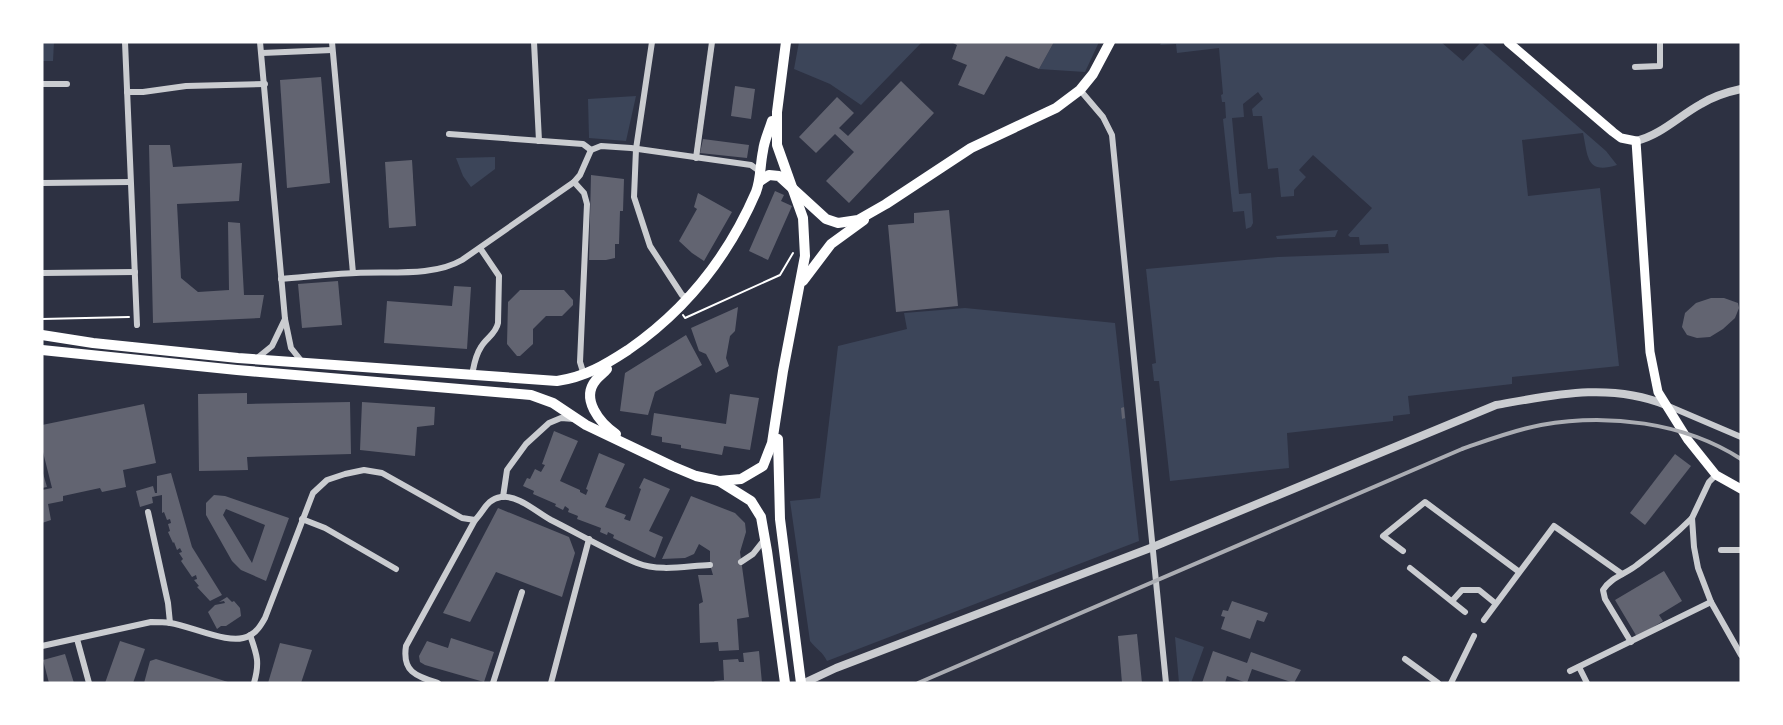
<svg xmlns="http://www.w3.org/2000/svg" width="1783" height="725" viewBox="0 0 1783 725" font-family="'DejaVu Sans',sans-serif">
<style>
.green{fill:#3c4559}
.building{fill:#626471;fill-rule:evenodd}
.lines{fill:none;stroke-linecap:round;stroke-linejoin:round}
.path{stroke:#fff;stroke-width:2}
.minor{stroke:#caccd0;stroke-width:6}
.tertiary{stroke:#caccd0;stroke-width:8}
.secondary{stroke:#fff;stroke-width:9}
.primary{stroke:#fff;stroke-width:10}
.rail{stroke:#abadb3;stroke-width:4}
</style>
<rect width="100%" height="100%" fill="#2d3142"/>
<!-- green -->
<g class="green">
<path d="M42 42H54L53 61H42Z"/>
<path d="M799 42H922L861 105 830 84 794 69Z"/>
<path d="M1054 42H1099L1085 72 1039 69Z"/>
<path d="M1162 42H1441L1463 61 1481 42 1606 151 1617 165C1586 175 1588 156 1583 133L1522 140 1528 196 1600 188 1619 366 1512 377V384L1408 396 1410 414 1393 416V421L1287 433 1289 468 1170 481 1159 381H1154L1152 364 1156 363 1146 269 1278 257 1389 253 1388 244 1360 245 1359 237H1350L1348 235 1372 208 1313 155 1299 170 1306 177 1294 190V196L1281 197 1278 168 1268 169 1262 116H1253L1252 109 1263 99 1258 92 1243 104 1244 117 1232 118 1239 194 1251 193 1253 223 1251 227 1246 229 1244 211 1233 212 1223 119 1226 118 1225 102H1222L1221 95 1223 94 1219 48 1177 53 1176 44 1160 45Z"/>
<path d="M636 96 626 141 589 138 588 99Z"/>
<path d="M495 157V169L471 187 463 176 456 158Z"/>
<path d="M1338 230 1335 237 1277 239 1276 236Z"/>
<path d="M965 308 1115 323 1139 541 827 661C823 652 816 649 810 641L790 501 820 498 838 346 907 329 904 313Z"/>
<path d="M1175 637 1204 647 1191 683H1179Z"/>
</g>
<!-- building -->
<g class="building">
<path d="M951 42H1054L1039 69 1006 56 984 95 958 85 967 65 952 59 957 45Z"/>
<path d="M321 77 330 183 287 188 280 80Z"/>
<path d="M901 81 934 113 849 203 826 181 854 152 835 134 816 153 799 137 837 97 854 113 839 128 848 136Z"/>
<path d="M735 86 755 89 751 119 731 116Z"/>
<path d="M703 139 749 145 747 158 700 153Z"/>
<path d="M149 145H170L173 167 242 163 239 201 177 204 181 278 198 292 229 290 228 222 240 223 244 295H264L260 318 153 323Z"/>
<path d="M412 160 416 226 389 228 385 162Z"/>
<path d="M591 175 624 179 623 211H620L619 244H615V258L606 260H589Z"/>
<path d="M775 191 784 195 781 201 792 206 768 260 749 251Z"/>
<path d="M698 193 732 212 704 261 692 253 679 241 697 209 694 207Z"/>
<path d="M949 210 958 306 896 312 888 225 914 223V213Z"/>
<path d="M338 281 342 325 302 328 298 284Z"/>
<path d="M454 286 471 287 467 349 384 343 387 301 452 306Z"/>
<path d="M520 290H564L573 300V305L562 316H546L533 329V344L520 356H517L507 344 508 302Z"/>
<path d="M1711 298H1724L1738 303 1739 308 1735 318 1723 329 1710 337 1697 338 1687 335 1682 327 1685 313 1696 303Z"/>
<path d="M738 307 735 331 730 336 726 358 729 366 716 373 706 354 699 351 691 328Z"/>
<path d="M686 335 702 365 655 392 648 415 620 411 625 373Z"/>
<path d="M247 393V404L350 402 351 454 247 457 248 470 199 471 198 394Z"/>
<path d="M730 394 759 398 750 450 724 446 722 455 681 448V445L662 442V437L651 435 654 413 726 424Z"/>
<path d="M362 402 435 407 434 425 417 427 415 456 360 450Z"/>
<path d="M144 404 156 463 123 470 126 487 102 492 100 488 63 496V501L48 504 51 520 42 523V490L52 488 42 448V425Z"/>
<path d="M1124 407 1125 418 1122 419 1121 408Z"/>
<path d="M554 431 578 441 560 481 580 490V492L586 495 588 490 586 489 599 453 625 464 605 507 626 515 624 519 630 521 641 489 639 488 644 478 670 489 649 531 663 537 655 558 613 538 614 535 608 532 607 535 600 532 601 528 577 519 578 516 568 512 569 509 565 506 563 510 555 506 556 504 533 494 534 491 523 486 527 478 530 479 535 469 541 472 545 465 542 464Z"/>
<path d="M1675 454 1691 466 1645 525 1630 513Z"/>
<path d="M42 470 47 487 42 488Z"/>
<path d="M171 473 192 547 222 595 210 601 197 587 199 586 194 580 197 579 196 575 192 577 181 561 183 559 179 553 182 552 180 548 177 550 174 542 173 543 168 532 170 531 168 524 171 523 170 519 167 520 164 512 162 513V495L152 497 153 503 140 507 136 491 153 486 155 493H157V476Z"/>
<path d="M214 495 225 496 289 518 266 581 241 570 232 561 206 515V503ZM226 509 265 525 252 563 223 515Z"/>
<path d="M691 496 735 513 745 523 746 532 740 552 749 617 737 619 739 650 719 651 718 642 700 643 699 604 703 602 698 575H713L710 565V551L699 544 694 554 685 558 662 559Z"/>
<path d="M498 508 569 537 575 553 562 597 496 572 470 622 443 613Z"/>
<path d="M1664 571 1682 601 1659 615 1663 621 1637 637 1615 600Z"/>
<path d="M227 597 232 602 234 601 240 608 241 616 226 626H221L217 629 208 612 215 605 225 603 224 601 219 602Z"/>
<path d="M1232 601 1268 613 1264 622 1257 620 1250 639 1221 629 1225 617 1221 616 1223 610 1228 611Z"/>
<path d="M1137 634 1142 683H1122L1118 636Z"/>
<path d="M451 638 494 652 484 682 425 665 420 662 419 656 427 641 448 648Z"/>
<path d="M120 641 145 649 133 683H105Z"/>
<path d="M280 643 312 650 301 683H268Z"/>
<path d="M759 651 762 683H715L714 681 724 680 723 660 738 659 739 662H744L743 653Z"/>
<path d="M1213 651 1247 663 1251 652 1301 670 1294 683 1252 669 1247 683 1227 676 1225 683H1202Z"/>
<path d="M65 654 74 683H49L43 660Z"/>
<path d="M156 659 231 683H144L150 661Z"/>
</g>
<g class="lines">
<!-- path -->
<g class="path">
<path d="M683 315 685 318 780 275 793 253"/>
<path d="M42 319 129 317"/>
</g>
<!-- minor -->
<g class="minor">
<path d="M125 42 137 325"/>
<path d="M260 42 285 319 291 348 303 363"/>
<path d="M332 42 353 273"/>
<path d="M534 42 539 141"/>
<path d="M652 42 636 149 634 197 650 246 682 295 689 298"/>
<path d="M262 53 332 50"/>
<path d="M1635 67 1660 66V42"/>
<path d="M42 84H67"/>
<path d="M1080 90 1103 117 1112 135 1166 683"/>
<path d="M127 92H143L186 86 265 84"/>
<path d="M449 134 583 144 591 150"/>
<path d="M591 150 601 146 631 148 751 165 758 170V175"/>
<path d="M696 158 712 42"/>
<path d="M574 182 584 193 587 204 580 362 584 375"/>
<path d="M42 183 130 182"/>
<path d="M42 273 135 272"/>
<path d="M281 279C306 277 331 274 356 273 389 271 433 277 462 260L574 182 580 175 591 150"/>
<path d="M256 359 272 346 285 319"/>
<path d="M472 375C474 365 475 356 481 347 486 338 496 334 498 323L499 276 480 248"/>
<path d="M1666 405 1741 437"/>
<path d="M1716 475 1709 482 1692 518 1694 547 1698 568 1711 602 1741 655"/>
<path d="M503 497 507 470 526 444 549 423 561 418 574 419"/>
<path d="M148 512 168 603 170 623"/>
<path d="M302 519 325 528 396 569"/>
<path d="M1721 550H1741"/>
<path d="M1403 551 1383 536 1425 502 1518 571"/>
<path d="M741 562 753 554 764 540"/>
<path d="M1410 568 1465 612"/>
<path d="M1452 601 1462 590H1479L1495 603"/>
<path d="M1484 620 1554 526 1622 574"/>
<path d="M250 635C257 655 260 662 254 683"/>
<path d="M77 639 89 683"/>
<path d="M1631 642 1605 599 1603 590C1611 577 1626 574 1637 565 1657 550 1675 535 1692 518"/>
<path d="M42 646 151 622C158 622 164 622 170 623 192 626 230 646 249 636 257 632 261 625 265 618L313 493 327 480 345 474 364 470 382 473 462 518 475 520"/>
<path d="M1405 659 1438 683"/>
<path d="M1579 667 1587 683"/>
<path d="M1570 671 1711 602"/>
<path d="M438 683C416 676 402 672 406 646L475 520C484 511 487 499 501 497 519 495 536 512 551 520 579 534 608 551 637 563 660 572 686 566 710 565"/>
<path d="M493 683 522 592"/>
<path d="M551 683 589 539"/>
<path d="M1451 683 1474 636"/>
</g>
<!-- tertiary -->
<g class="tertiary">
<path d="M1636 141C1661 135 1679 116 1701 104 1714 96 1727 92 1741 89"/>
<path d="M804 683 836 668 1153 547 1496 405C1553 395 1610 382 1666 405"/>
</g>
<!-- secondary -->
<path class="secondary" d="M1508 42 1613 132 1621 138 1636 141 1650 352 1658 392 1688 440 1716 475 1741 489"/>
<!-- primary -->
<g class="primary">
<path d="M760 181 769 175 779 176 826 219 838 223 858 220 886 204 971 148 1056 108 1080 90 1093 74 1110 42"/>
<path d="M803 281 831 244 864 220"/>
<path d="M42 335 93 343 238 358 557 381C585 377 605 365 628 350 686 310 728 257 756 192 761 179 760 165 763 151 764 141 769 131 772 121"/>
<path d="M42 350 237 370 531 395 553 403 586 425 672 466 696 476 719 481 741 479 763 466 772 443 783 371 805 256 803 218 777 145V112L786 42"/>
<path d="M607 369C604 373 599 376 596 380 580 399 600 423 616 434"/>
<path d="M778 439 780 519 801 683"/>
<path d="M719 481 751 501 761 517 767 551 785 683"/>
</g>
<!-- rail -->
<path class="rail" d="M918 683 1462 449C1488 440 1514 430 1541 425 1607 413 1684 422 1741 459"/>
</g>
<!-- border -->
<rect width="1783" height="725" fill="none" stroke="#ffffff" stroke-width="87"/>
</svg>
